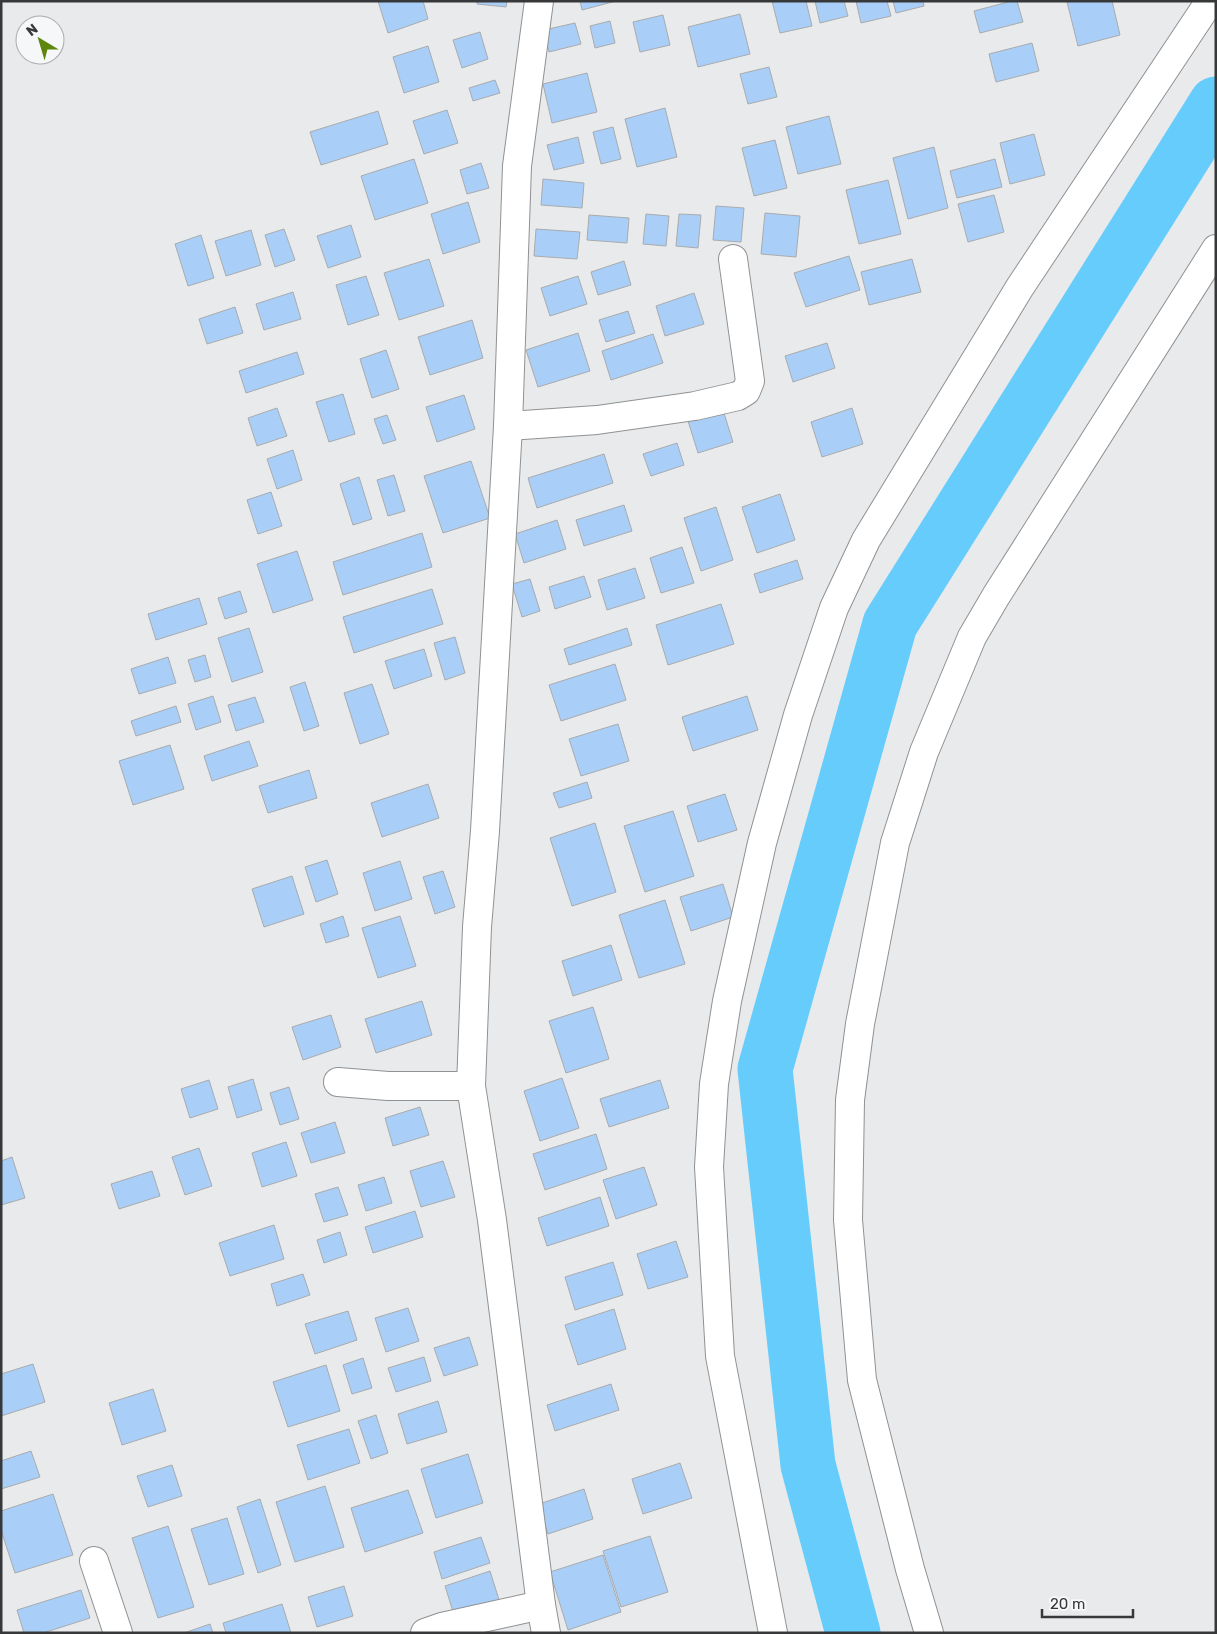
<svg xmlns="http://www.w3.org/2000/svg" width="1217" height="1634" viewBox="0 0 1217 1634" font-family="Rubik,sans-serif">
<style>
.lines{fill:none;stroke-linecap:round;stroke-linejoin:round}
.river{stroke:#65ccfc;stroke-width:55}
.building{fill:#a9cff8;stroke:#a9abad}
.minor-casing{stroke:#909193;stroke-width:30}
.tertiary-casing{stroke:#909193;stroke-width:30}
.minor{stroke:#fff;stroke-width:28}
.tertiary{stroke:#fff;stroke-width:28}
</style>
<rect width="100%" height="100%" fill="#e8eaec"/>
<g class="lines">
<!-- river -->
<path class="river" d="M853 1633 808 1465 765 1069 890 624 1216 104"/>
</g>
<!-- building -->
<g class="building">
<path d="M378 1H423L428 19 388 33Z"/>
<path d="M477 1H507L506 7 477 4Z"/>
<path d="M580 1H616L582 10Z"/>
<path d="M772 1H806L812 26 780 33Z"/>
<path d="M815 1H844L848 16 820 23Z"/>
<path d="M856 1H887L891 16 861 23Z"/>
<path d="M893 1H923L924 6 896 13Z"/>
<path d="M1012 1H1017L1023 22 980 33 974 11Z"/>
<path d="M1071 1H1112L1120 35 1078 46 1067 2Z"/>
<path d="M740 14 750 54 698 67 688 27Z"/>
<path d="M663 15 670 45 640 52 633 22Z"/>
<path d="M610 21 615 43 595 48 590 26Z"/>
<path d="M575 23 581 44 549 52 544 30Z"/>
<path d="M480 32 488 59 462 68 453 40Z"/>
<path d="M1032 43 1039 71 996 82 989 54Z"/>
<path d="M428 46 439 82 404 93 393 57Z"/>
<path d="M769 67 777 97 748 104 740 74Z"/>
<path d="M587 73 597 112 552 123 543 84Z"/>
<path d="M495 80 500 93 473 101 469 88Z"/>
<path d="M665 108 677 157 637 167 625 119Z"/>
<path d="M447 110 458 143 424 154 413 121Z"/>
<path d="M378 111 388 144 321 165 310 132Z"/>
<path d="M829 116 841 164 798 174 786 127Z"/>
<path d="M613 127 621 159 601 164 593 132Z"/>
<path d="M1034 134 1045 175 1010 184 1000 143Z"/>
<path d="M578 137 584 163 554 170 547 145Z"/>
<path d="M775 140 787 188 754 196 742 148Z"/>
<path d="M934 147 948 208 908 219 893 158Z"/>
<path d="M414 159 428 203 375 220 361 176Z"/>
<path d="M995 159 1002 187 957 198 950 171Z"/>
<path d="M481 163 489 188 467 194 460 170Z"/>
<path d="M543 179 584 183 582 208 541 205Z"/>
<path d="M888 180 901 234 859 244 846 190Z"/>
<path d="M994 195 1004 232 968 242 958 204Z"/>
<path d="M468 202 480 242 443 254 431 214Z"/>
<path d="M716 206 744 208 741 242 713 240Z"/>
<path d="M765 213 800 216 796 257 761 254Z"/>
<path d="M646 214 669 216 666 246 643 244Z"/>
<path d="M679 214 701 215 698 248 676 246Z"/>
<path d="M589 215 629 218 627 243 587 240Z"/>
<path d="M351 225 361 257 328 268 317 236Z"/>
<path d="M284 229 295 260 275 267 265 235Z"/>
<path d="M536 229 580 232 577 259 534 256Z"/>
<path d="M251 230 261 265 226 276 215 241Z"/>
<path d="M201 235 214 278 188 286 175 244Z"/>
<path d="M849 256 860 290 806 307 794 273Z"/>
<path d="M429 259 444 306 399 320 384 273Z"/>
<path d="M912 259 921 292 869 305 861 272Z"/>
<path d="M624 261 631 285 598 295 591 272Z"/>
<path d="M366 276 379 315 348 325 336 285Z"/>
<path d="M578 276 587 304 550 316 541 288Z"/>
<path d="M293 292 301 319 264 330 256 304Z"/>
<path d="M694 293 704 324 665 336 656 306Z"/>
<path d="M235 307 243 333 207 344 199 319Z"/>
<path d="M628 311 635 333 606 342 599 320Z"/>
<path d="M472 320 483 358 430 375 418 337Z"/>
<path d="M578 333 590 371 538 387 526 350Z"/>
<path d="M653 334 663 363 611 380 602 351Z"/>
<path d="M827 343 835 368 793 382 785 356Z"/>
<path d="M386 350 399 389 372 398 360 359Z"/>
<path d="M297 352 304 374 246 393 239 371Z"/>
<path d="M343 394 355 434 329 442 316 402Z"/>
<path d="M464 395 475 429 437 442 426 407Z"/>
<path d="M277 408 287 436 257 446 248 418Z"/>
<path d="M852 408 863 444 822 457 811 422Z"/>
<path d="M723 410 733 442 698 453 688 421Z"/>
<path d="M387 415 396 440 383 444 374 419Z"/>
<path d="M677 443 684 465 651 476 643 454Z"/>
<path d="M293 450 302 480 277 489 267 459Z"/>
<path d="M604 454 613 483 537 508 528 478Z"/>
<path d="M471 461 490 518 443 533 424 476Z"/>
<path d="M394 475 405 511 388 516 377 480Z"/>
<path d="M359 477 372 519 353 525 340 484Z"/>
<path d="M271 492 282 526 258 534 247 500Z"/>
<path d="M780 494 795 540 757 553 742 507Z"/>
<path d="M624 505 632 531 584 546 576 520Z"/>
<path d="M716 507 733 560 701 571 684 518Z"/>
<path d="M557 520 566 549 524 563 515 534Z"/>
<path d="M422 533 432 567 343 595 333 562Z"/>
<path d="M682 547 694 583 661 593 650 558Z"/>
<path d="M297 551 313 600 273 613 257 564Z"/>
<path d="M797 560 803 579 760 593 754 574Z"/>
<path d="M635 568 645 598 607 610 598 580Z"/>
<path d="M584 576 591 597 555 609 549 587Z"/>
<path d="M530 579 540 611 522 617 512 584Z"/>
<path d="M432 589 443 624 354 653 343 617Z"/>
<path d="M240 591 247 612 225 619 218 598Z"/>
<path d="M199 598 207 624 156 640 148 614Z"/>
<path d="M721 604 734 644 668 665 656 625Z"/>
<path d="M249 628 263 672 232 682 218 638Z"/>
<path d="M627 628 632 645 569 665 564 649Z"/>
<path d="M455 637 465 673 445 680 434 643Z"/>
<path d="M424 649 432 676 394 689 385 661Z"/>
<path d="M205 655 211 677 195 682 188 660Z"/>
<path d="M168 657 176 683 139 694 131 669Z"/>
<path d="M615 664 626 700 561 721 549 685Z"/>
<path d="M305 682 319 726 304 731 290 687Z"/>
<path d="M372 684 389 734 360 744 344 693Z"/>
<path d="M213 696 221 722 196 730 188 704Z"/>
<path d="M747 696 758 730 693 751 682 717Z"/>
<path d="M255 697 264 722 236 731 228 705Z"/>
<path d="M176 706 181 722 136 736 131 721Z"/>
<path d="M618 724 629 761 581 776 569 739Z"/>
<path d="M249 741 258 766 212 781 204 756Z"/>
<path d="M170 745 184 789 133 805 119 761Z"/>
<path d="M309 770 317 798 268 813 259 786Z"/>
<path d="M587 782 592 798 559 808 553 793Z"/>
<path d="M428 784 439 818 382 837 371 803Z"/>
<path d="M725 794 737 830 698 842 687 806Z"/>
<path d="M673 811 694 876 645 892 624 826Z"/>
<path d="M595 823 616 892 572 906 550 838Z"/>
<path d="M327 860 338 894 316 902 305 867Z"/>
<path d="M400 861 412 899 375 911 363 873Z"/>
<path d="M443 871 455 907 435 914 423 877Z"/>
<path d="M292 876 304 914 264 927 252 889Z"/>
<path d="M723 884 733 917 691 931 680 897Z"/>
<path d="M665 900 685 964 639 978 619 915Z"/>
<path d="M343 916 349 936 326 943 320 924Z"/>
<path d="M400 916 416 966 378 978 362 928Z"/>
<path d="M611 945 622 980 573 996 562 961Z"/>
<path d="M422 1001 432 1035 376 1053 365 1019Z"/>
<path d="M593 1007 609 1059 566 1073 549 1021Z"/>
<path d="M331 1015 341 1047 303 1060 292 1027Z"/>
<path d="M562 1078 579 1128 540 1141 524 1091Z"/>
<path d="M253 1079 262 1110 237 1118 228 1087Z"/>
<path d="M209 1080 218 1109 190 1118 181 1089Z"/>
<path d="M660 1080 669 1108 609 1127 600 1099Z"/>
<path d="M289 1087 299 1119 280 1125 270 1093Z"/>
<path d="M420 1107 429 1135 393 1146 385 1118Z"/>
<path d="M335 1122 345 1153 311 1163 301 1133Z"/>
<path d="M596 1134 607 1169 545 1190 533 1154Z"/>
<path d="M286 1142 297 1176 262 1187 252 1153Z"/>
<path d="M199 1148 212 1186 185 1195 172 1157Z"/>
<path d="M12 1157 25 1198 1 1205V1161Z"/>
<path d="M443 1161 455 1197 421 1207 410 1171Z"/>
<path d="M644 1167 657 1205 616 1219 603 1180Z"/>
<path d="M152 1171 160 1196 119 1209 111 1184Z"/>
<path d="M384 1177 392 1203 366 1211 358 1185Z"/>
<path d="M338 1187 348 1215 324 1222 315 1194Z"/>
<path d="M600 1197 609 1226 547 1246 538 1218Z"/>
<path d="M415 1211 423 1237 373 1253 365 1227Z"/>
<path d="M274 1225 284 1259 230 1276 219 1243Z"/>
<path d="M340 1232 347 1255 324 1263 317 1240Z"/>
<path d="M676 1241 688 1277 648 1289 637 1254Z"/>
<path d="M613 1262 623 1295 575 1310 565 1277Z"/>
<path d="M303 1274 310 1295 277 1306 271 1284Z"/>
<path d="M408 1308 419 1341 386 1352 375 1318Z"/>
<path d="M614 1309 626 1349 578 1365 565 1325Z"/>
<path d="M348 1311 357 1340 315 1354 305 1324Z"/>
<path d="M469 1337 478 1365 444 1376 434 1348Z"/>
<path d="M424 1357 431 1381 396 1392 388 1368Z"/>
<path d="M363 1358 372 1388 352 1394 343 1365Z"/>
<path d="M33 1364 45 1402 1 1416V1374Z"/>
<path d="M326 1365 340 1411 288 1427 273 1382Z"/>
<path d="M611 1384 619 1410 555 1431 547 1405Z"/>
<path d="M153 1389 166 1431 122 1445 109 1403Z"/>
<path d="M438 1401 447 1432 407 1444 398 1414Z"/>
<path d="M376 1415 388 1453 371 1459 358 1421Z"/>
<path d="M349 1429 360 1463 308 1480 297 1445Z"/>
<path d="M31 1451 40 1477 1 1489V1461Z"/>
<path d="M468 1454 483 1503 436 1518 421 1469Z"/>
<path d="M680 1463 692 1498 643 1514 632 1479Z"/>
<path d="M172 1465 182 1496 148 1507 137 1476Z"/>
<path d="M325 1486 344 1547 295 1562 276 1502Z"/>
<path d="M584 1489 593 1519 548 1534 539 1504Z"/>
<path d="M408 1490 423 1533 365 1552 351 1508Z"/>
<path d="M53 1494 73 1555 15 1573 1 1530V1511Z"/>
<path d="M260 1499 281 1565 258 1573 237 1507Z"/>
<path d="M227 1518 244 1574 209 1585 191 1529Z"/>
<path d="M168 1526 194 1607 158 1618 132 1538Z"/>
<path d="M650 1536 668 1592 621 1607 603 1551Z"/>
<path d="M481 1537 490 1563 442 1579 434 1552Z"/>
<path d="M603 1555 621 1612 568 1630 550 1572Z"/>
<path d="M490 1571 500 1603 455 1618 445 1586Z"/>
<path d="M344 1586 353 1616 317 1627 308 1597Z"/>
<path d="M81 1590 90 1618 43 1633H24L17 1610Z"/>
<path d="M282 1604 291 1633H226L223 1623Z"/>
<path d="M210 1624 213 1633H184Z"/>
</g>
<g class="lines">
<defs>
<g id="minor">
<path d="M508 426 597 420 695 406 738 396 746 391 750 381 733 259"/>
<path d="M338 1082 388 1086H471"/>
<path d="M94 1561 118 1633"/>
<path d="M425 1633 442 1627 541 1605"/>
<path d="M773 1633 720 1356 709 1167 714 1084 727 1001 762 843 798 715 834 608 866 540 1020 287 1210 1"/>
</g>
<g id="tertiary">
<path d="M539 1 517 166 508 426 485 831 477 927 471 1086 492 1220 541 1605 546 1633"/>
<path d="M929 1633 910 1569 862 1380 848 1220 850 1100 860 1024 895 843 924 752 972 637 996 596 1216 249"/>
</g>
</defs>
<!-- minor casing -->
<use href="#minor" class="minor-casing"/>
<!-- tertiary casing -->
<use href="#tertiary" class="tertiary-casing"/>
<!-- minor -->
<use href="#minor" class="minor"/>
<!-- tertiary -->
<use href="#tertiary" class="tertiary"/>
</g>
<!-- border -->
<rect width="1217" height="1634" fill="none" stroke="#373839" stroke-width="5"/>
<!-- north arrow -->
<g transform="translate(40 40) rotate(322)"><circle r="24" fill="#f5f7f9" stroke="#a9abac"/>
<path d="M0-4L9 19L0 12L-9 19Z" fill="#5e860f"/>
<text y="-8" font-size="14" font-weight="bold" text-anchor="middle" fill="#373839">N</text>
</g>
<!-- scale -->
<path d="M1042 1609v8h91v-8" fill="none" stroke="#373839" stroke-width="2.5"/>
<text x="1050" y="1609" font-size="15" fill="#373839" stroke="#f5f7f9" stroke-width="4" paint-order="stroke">20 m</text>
</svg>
